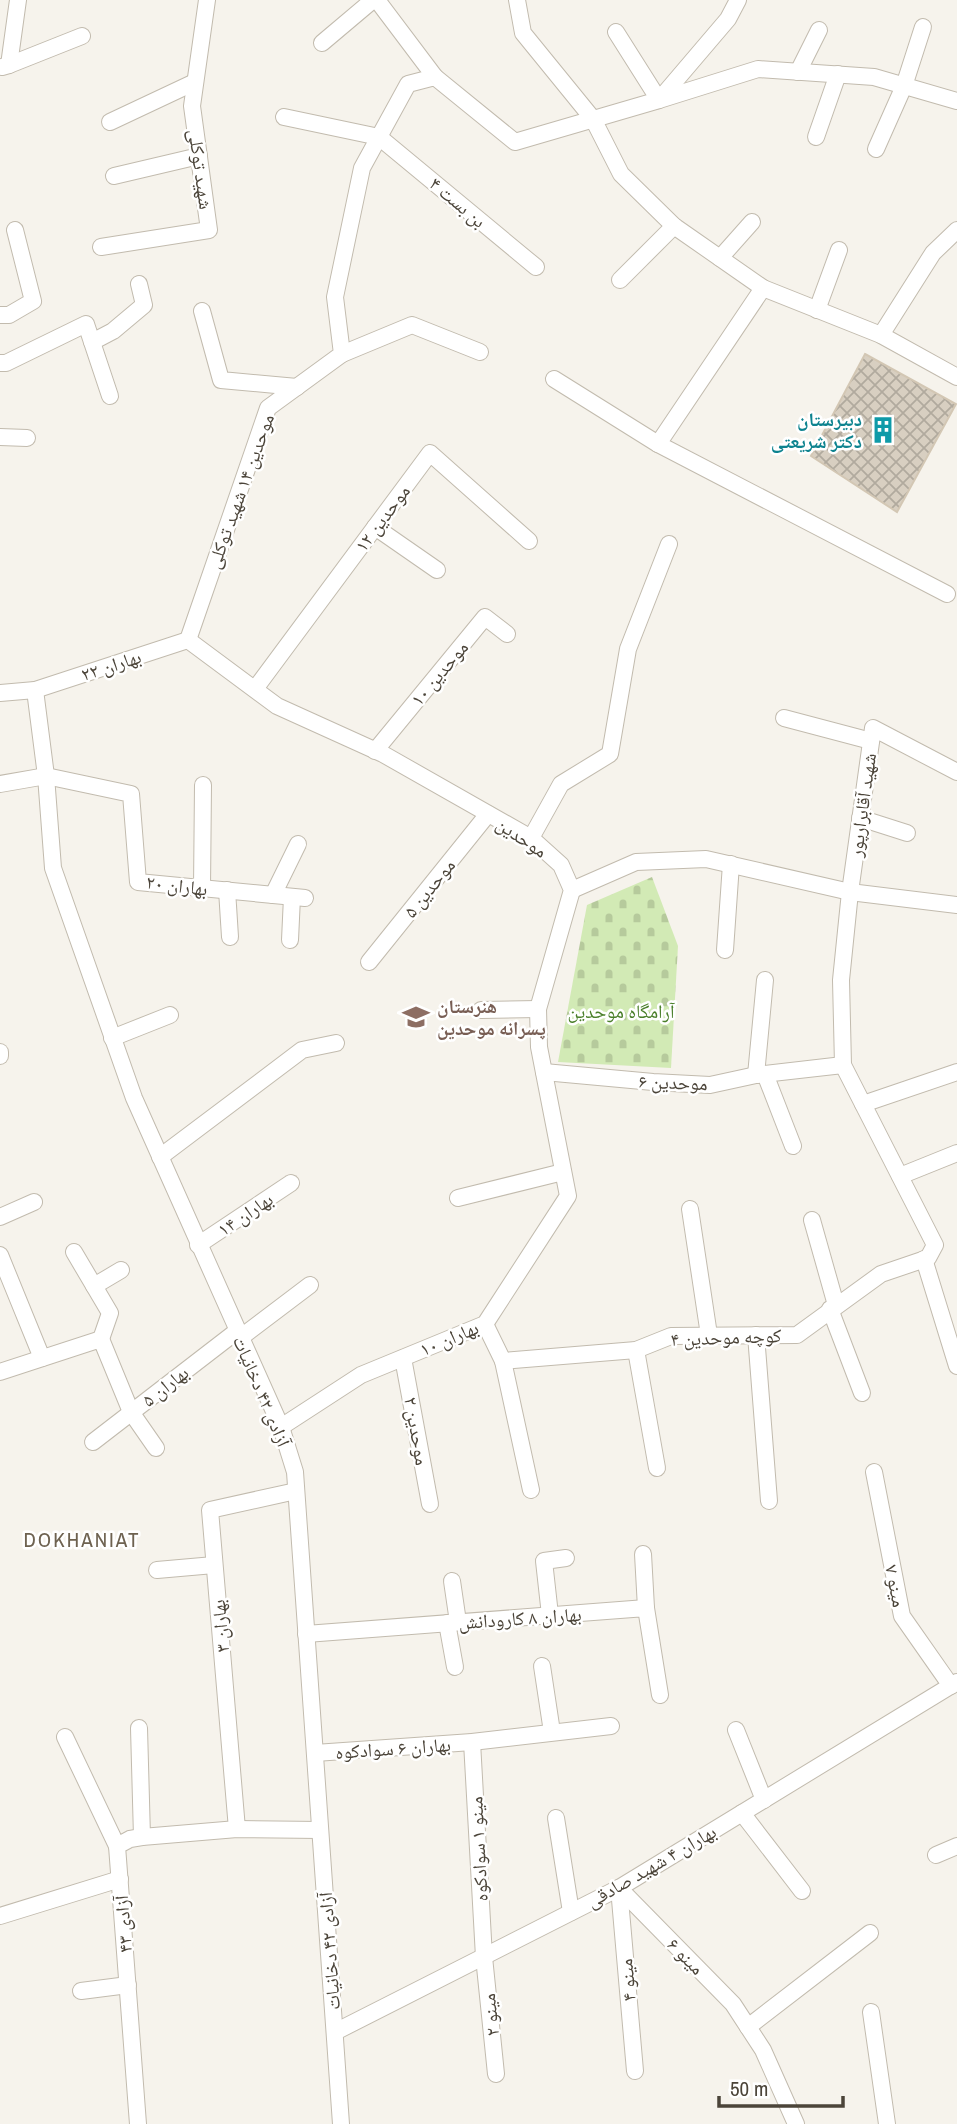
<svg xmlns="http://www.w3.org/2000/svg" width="957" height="2124" viewBox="0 0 957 2124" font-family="'Archivo Narrow','Noto Naskh Arabic',sans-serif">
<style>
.cemetery{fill:url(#cemetery-stones)}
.building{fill:url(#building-cross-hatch);stroke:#d3c7b4;stroke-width:2}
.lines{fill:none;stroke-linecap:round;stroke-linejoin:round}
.minor-casing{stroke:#c2bbae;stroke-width:18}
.minor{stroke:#fff;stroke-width:16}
.labels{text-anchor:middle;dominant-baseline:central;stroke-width:5;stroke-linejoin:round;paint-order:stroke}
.street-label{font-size:19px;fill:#4b4439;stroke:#fff}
.culture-label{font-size:19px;font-weight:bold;fill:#0d838f;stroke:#fff;text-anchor:end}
.education-label{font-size:19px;font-weight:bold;fill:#785e54;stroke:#fff;text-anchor:start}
.park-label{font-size:19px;fill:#4a7f2a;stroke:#fff}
.neighbourhood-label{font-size:21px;letter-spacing:2px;fill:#6e6250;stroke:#fff}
</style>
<defs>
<pattern id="cemetery-stones" width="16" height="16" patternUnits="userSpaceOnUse" patternTransform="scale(1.75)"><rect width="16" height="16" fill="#d2eab5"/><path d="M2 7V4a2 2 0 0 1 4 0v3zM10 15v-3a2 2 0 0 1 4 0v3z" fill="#b6ca9c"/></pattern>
<pattern id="building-cross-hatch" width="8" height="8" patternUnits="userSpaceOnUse" patternTransform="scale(1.75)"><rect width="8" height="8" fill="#d8cfc1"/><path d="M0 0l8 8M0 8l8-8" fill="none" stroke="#b1aa9e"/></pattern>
</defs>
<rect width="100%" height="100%" fill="#f6f3ec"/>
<!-- cemetery -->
<path class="cemetery" d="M652 877 678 946 671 1068 558 1062 587 905Z"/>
<!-- building -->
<path class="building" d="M865 354 956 404 897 512 811 456Z"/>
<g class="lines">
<defs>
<g id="minor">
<path d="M377 0 435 77"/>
<path d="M517 0 523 33 593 119 621 174 674 226 763 288 881 335 957 377"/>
<path d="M616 32 659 100 758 69 874 77 957 101"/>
<path d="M322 43 373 0"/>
<path d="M9 65 82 36"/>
<path d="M2 67 9 65 18 0"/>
<path d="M798 72 819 30"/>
<path d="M284 117 379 137 536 267"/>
<path d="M110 122 195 82"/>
<path d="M816 137 838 74"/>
<path d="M876 149 904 86 923 27"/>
<path d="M114 176 199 156"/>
<path d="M101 247 209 230 192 106 207 0"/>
<path d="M720 258 752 222"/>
<path d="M620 280 674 226"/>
<path d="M763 288 658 444 947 594"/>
<path d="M817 310 839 250"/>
<path d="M202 311 221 380 297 387"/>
<path d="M0 315H9L33 301 15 230"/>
<path d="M881 335 933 253 957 230"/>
<path d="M92 342 110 396"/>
<path d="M342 354 412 325 480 352"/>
<path d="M0 363H6L86 324 92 342 113 331 144 305 139 284"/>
<path d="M554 379 658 444"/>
<path d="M0 437 27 438"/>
<path d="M375 527 437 570"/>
<path d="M188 640 277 706 383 754 531 838 561 865 572 890 538 1009 539 1047 568 1196 485 1324 361 1375 281 1427"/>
<path d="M188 640 268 408 342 354 335 297 362 168 408 84 435 77 515 142 659 100 728 19 738 0"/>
<path d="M255 689 430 453 529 541"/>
<path d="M35 690 46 776 53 868 134 1098 281 1427 295 1472 341 2124"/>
<path d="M0 693 35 690 188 640"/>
<path d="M784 718 871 741"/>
<path d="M375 751 485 617 507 634"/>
<path d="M957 772 873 728 850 892 957 905"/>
<path d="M0 784 46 776 131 794 138 882 305 898"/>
<path d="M860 818 907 833"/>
<path d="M531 838 561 784 610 754 628 649 669 544"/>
<path d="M202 888 203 785"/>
<path d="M227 890 230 937"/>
<path d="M273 895 298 844"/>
<path d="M290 940 292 897"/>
<path d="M725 950 731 864"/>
<path d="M369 962 488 814"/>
<path d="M481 1010 538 1009"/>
<path d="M112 1038 170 1015"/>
<path d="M0 1052V1056"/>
<path d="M544 1072 653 1082 710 1085 756 1075 843 1065"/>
<path d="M765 1074 793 1146"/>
<path d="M756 1075 765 980"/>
<path d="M863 1104 957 1072"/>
<path d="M160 1157 302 1050 336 1043"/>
<path d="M900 1176 957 1153"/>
<path d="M458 1198 563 1172"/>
<path d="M690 1209 709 1335"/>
<path d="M0 1217 34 1202"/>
<path d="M812 1220 836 1305"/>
<path d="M198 1245 291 1183"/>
<path d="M74 1252 110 1313 101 1339"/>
<path d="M0 1255 42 1358"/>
<path d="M924 1259 957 1366"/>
<path d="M94 1286 121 1270"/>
<path d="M830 1309 862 1393"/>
<path d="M485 1324 503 1361 636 1350 671 1336 797 1335 881 1274 928 1258 935 1245 843 1065 841 980 850 892 706 859 636 862 572 890"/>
<path d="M756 1335 769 1501"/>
<path d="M240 1338 310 1285"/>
<path d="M636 1350 657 1468"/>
<path d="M403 1358 430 1504"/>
<path d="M503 1361 531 1490"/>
<path d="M0 1372 101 1339 131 1412 156 1448"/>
<path d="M93 1442 237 1331"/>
<path d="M874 1472 902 1616 951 1686"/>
<path d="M643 1554 646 1608"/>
<path d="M157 1570 214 1565"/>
<path d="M452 1581 458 1622"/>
<path d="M550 1615 544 1561 566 1558"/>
<path d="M447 1623 455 1667"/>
<path d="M306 1634 646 1608 660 1695"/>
<path d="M542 1666 552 1732"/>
<path d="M139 1728 142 1837"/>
<path d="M736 1730 764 1800"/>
<path d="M65 1737 117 1846"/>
<path d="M472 1742 484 1957 496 2074"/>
<path d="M315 1753 472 1742 611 1726"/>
<path d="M742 1813 802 1891"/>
<path d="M556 1818 571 1912"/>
<path d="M237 1829 210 1510 296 1491"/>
<path d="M936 1855 957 1846"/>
<path d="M619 1888 733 2004 763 2050 796 2124"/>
<path d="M619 1888 635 2071"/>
<path d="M0 1916 120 1879"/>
<path d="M81 1991 128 1985"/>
<path d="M871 2012 887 2124"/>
<path d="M748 2027 870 1933"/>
<path d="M335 2032 619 1888 957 1682"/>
<path d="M138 2124 117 1846 130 1839 142 1837 237 1829 320 1830"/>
</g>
</defs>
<!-- minor casing -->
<use href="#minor" class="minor-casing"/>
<!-- minor -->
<use href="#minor" class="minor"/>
</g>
<!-- icons -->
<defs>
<symbol id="building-bare" viewBox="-9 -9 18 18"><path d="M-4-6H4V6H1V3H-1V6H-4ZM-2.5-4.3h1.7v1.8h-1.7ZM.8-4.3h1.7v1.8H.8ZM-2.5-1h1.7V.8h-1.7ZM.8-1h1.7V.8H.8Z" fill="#0f9aa8" stroke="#fff" stroke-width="2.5" paint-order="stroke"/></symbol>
<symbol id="school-bare" viewBox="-9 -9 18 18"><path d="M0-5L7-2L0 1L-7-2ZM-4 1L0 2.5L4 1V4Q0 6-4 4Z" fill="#8d6e63" stroke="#fff" stroke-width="2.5" paint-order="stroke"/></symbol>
</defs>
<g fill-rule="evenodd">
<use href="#building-bare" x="864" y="411" width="38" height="38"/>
<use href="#school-bare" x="397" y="998" width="38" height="38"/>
</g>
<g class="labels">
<!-- street labels -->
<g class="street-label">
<text transform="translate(201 169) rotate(82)">شهید توکلی</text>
<text transform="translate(458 202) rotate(40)">بن بست ۴</text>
<text transform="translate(240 491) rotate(-70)">موحدین ۱۴ شهید توکلی</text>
<text transform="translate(382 518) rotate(-53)">موحدین ۱۲</text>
<text transform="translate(111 665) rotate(-18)">بهاران ۲۲</text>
<text transform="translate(439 673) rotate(-50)">موحدین ۱۰</text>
<text transform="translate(862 805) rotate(-82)">شهید آقابرارپور</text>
<text transform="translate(522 837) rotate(34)">موحدین</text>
<text transform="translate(177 885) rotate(7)">بهاران ۲۰</text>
<text transform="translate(429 888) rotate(-51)">موحدین ۵</text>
<text transform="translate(673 1082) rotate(2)">موحدین ۶</text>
<text transform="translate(245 1214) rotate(-34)">بهاران ۱۴</text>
<text transform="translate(726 1337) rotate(-2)">کوچه موحدین ۴</text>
<text transform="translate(449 1338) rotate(-23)">بهاران ۱۰</text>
<text transform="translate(165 1386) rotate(-38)">بهاران ۵</text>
<text transform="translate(262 1391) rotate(67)">آزادی ۴۲ دخانیات</text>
<text transform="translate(417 1431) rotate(80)">موحدین ۲</text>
<text transform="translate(896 1586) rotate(79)">مینو ۷</text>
<text transform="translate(520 1618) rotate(-4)">بهاران ۸ کارودانش</text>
<text transform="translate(220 1626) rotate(-95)">بهاران ۳</text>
<text transform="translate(393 1748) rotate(-4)">بهاران ۶ سوادکوه</text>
<text transform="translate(478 1849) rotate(-93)">مینو ۱ سوادکوه</text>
<text transform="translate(651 1866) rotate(-30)">بهاران ۴ شهید صادقی</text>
<text transform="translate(123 1924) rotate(-94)">آزادی ۴۳</text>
<text transform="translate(329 1951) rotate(-94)">آزادی ۴۲ دخانیات</text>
<text transform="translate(686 1956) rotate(45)">مینو ۶</text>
<text transform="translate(627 1980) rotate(-95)">مینو ۴</text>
<text transform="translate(490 2015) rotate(-96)">مینو ۲</text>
</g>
<!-- culture labels -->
<g class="culture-label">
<text x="862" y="419">دبیرستان<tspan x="862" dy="22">دکتر شریعتی</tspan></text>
</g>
<!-- education labels -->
<g class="education-label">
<text x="437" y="1006">هنرستان<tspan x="437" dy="22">پسرانه موحدین</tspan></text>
</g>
<!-- park labels -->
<g class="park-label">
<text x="621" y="1011">آرامگاه موحدین</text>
</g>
<!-- neighbourhood labels -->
<g class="neighbourhood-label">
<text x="82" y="1539">DOKHANIAT</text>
</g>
</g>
<!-- scale -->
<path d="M719 2096v10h124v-10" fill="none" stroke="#4b4439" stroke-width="3.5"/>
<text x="730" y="2096" font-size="21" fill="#4b4439" stroke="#ffffff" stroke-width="5" paint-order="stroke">50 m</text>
</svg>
